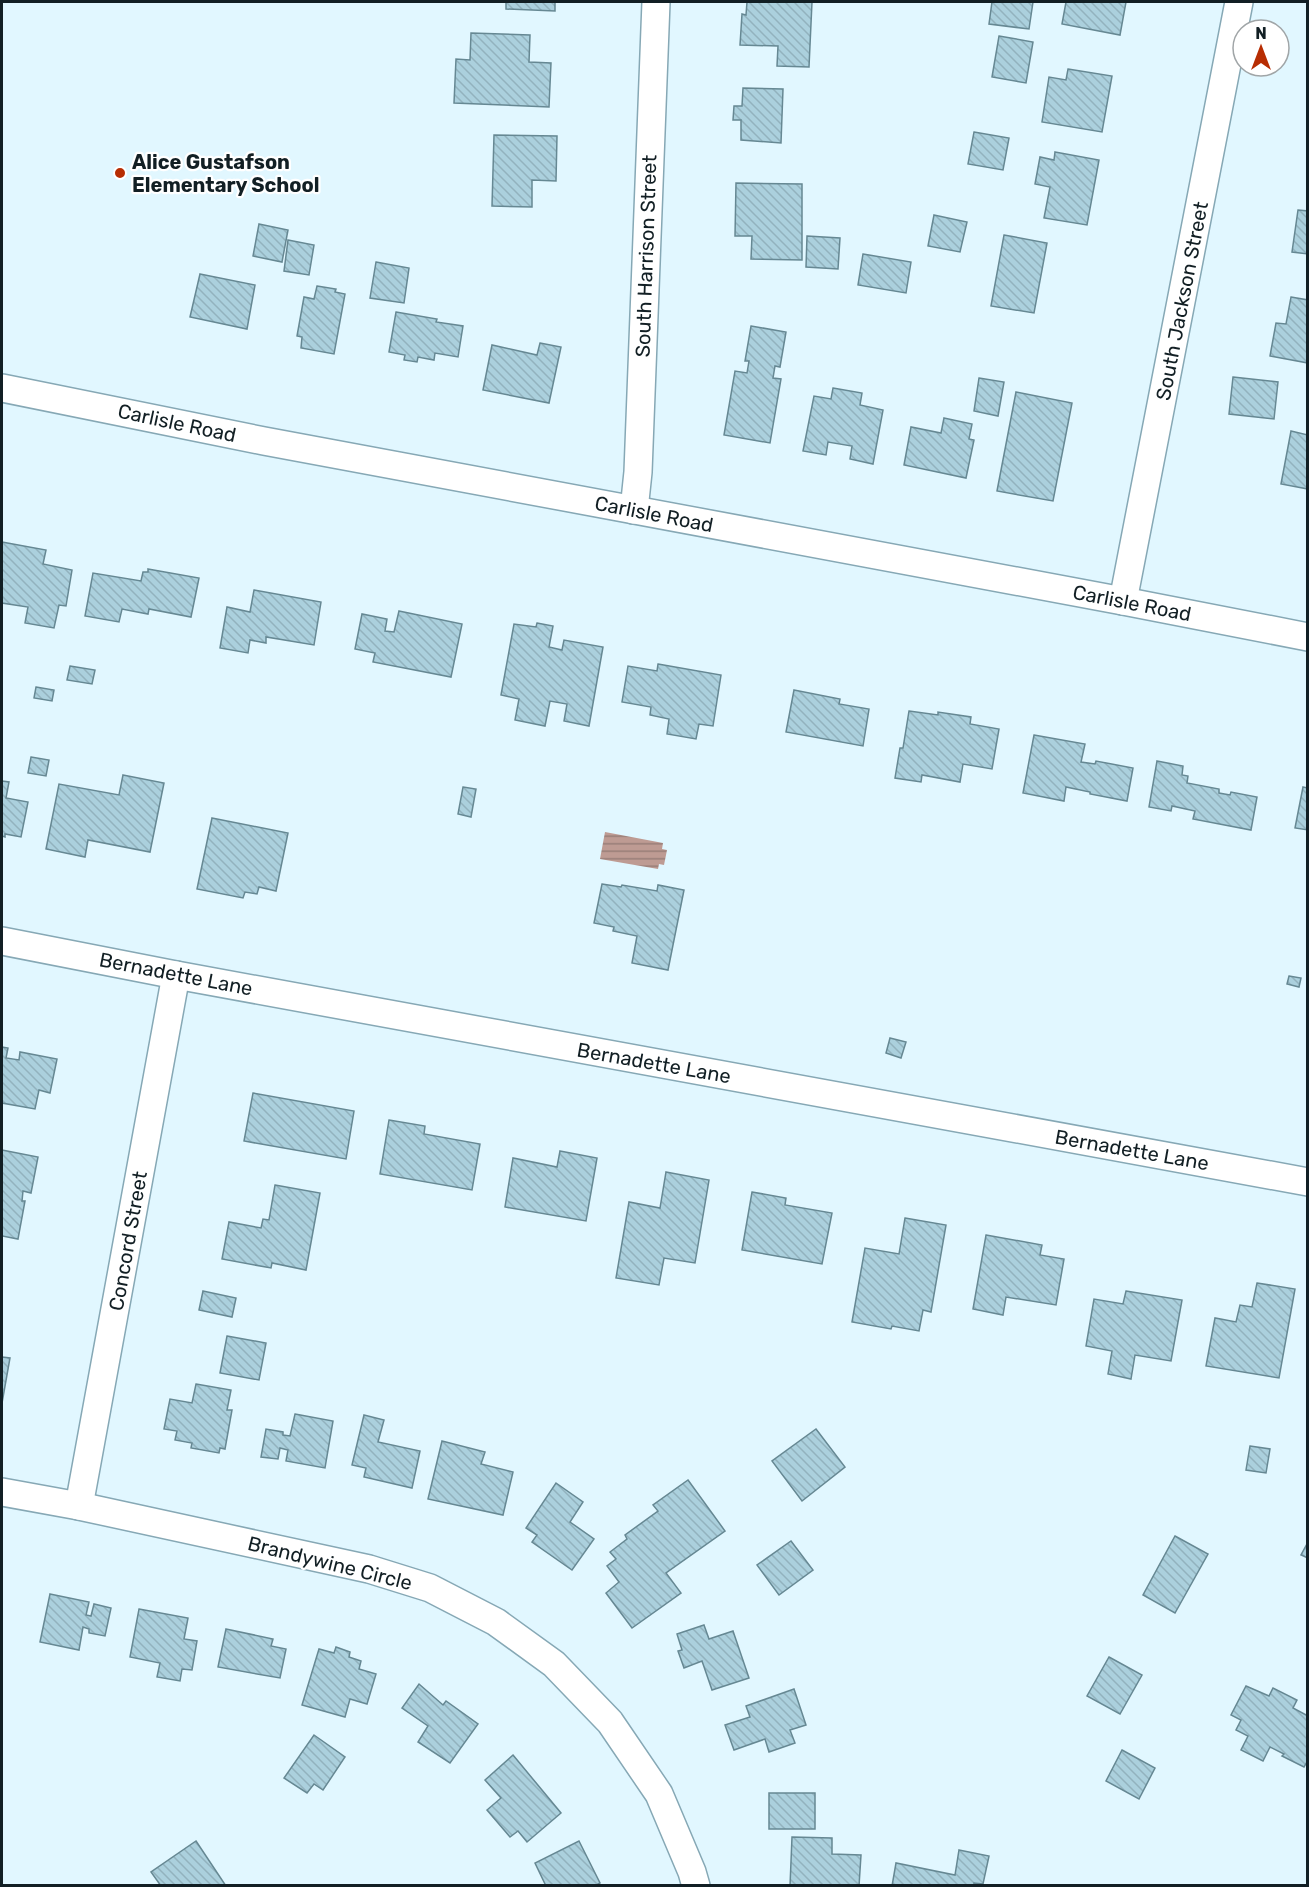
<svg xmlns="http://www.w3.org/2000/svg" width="1309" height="1887" viewBox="0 0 1309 1887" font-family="Rubik,sans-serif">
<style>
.water{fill:url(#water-rules)}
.building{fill:url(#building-back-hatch);stroke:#668893;stroke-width:1.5}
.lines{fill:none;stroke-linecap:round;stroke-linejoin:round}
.minor-casing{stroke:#86a8b5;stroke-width:30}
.minor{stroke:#fff;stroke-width:27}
.poi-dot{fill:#b72d03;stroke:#fff;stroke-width:2}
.labels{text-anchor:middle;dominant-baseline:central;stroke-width:4.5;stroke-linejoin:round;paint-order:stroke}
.poi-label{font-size:20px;font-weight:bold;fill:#121f24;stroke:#fff;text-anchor:start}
.street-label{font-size:20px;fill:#121f24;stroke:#fff}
</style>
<defs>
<pattern id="water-rules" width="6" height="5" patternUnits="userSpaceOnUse" patternTransform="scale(1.5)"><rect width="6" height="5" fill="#be9b93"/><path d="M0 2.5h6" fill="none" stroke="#997e78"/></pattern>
<pattern id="building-back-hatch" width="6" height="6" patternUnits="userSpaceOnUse" patternTransform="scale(1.5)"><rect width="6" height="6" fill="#abd0dd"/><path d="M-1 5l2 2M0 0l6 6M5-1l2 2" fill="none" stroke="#92b2be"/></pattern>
</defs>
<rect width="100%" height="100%" fill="#e1f7ff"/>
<!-- water -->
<path class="water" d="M605 832 663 843 662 849 667 850 664 865 659 864 658 869 600 859Z"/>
<!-- building -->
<g class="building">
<path d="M506 2H555V11L506 9Z"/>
<path d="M747 2H812L809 67 777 66 778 46 740 45 742 14 746 15Z"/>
<path d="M992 2H1033L1029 29 989 24Z"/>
<path d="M1066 2H1126L1120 35 1062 24Z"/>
<path d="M471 33 530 35 529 62 551 63 549 107 454 103 456 59 470 60Z"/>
<path d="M999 36 1033 42 1026 83 992 77Z"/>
<path d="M1068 69 1112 76 1102 132 1042 122 1049 77 1066 80Z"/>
<path d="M743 88 783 89 781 143 741 140V120H733L734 106H742Z"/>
<path d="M974 132 1009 138 1003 170 968 164Z"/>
<path d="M494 135 557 136 556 181 532 180V207L492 206Z"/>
<path d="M1055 152 1099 160 1087 225 1044 218 1050 187 1035 184 1040 157 1054 160Z"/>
<path d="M736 183 802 184V260L751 259 752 236H735Z"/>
<path d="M1298 210 1308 211V254L1292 252Z"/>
<path d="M934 215 967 222 960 252 928 246Z"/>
<path d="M259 224 288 230 282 262 253 256Z"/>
<path d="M1004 235 1047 243 1034 313 991 306Z"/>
<path d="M807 236 840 238 838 269 806 267Z"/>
<path d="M288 240 314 245 309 275 284 271Z"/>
<path d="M863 254 911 262 906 293 858 285Z"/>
<path d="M376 262 409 268 404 303 370 298Z"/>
<path d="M200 274 255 285 247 329 190 317Z"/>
<path d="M317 286 336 289 335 292 345 294 334 354 301 348 302 337 297 336 304 297 314 299Z"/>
<path d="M1291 297 1308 300V363L1270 356 1276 323 1286 324Z"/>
<path d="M396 312 437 319 436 322 463 326 458 357 435 353 434 360 418 357 417 362 404 360 405 355 389 352Z"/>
<path d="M751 326 786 332 780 367 775 366 773 378 781 379 770 443 724 435 735 371 747 373 749 361H745Z"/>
<path d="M540 343 561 347 549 403 483 390 492 345 537 355Z"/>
<path d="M1233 377 1278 382 1274 419 1229 414Z"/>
<path d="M979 378 1004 382 998 416 974 411Z"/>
<path d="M833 388 862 393 860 405 883 410 873 464 850 459 852 446 828 442 826 455 803 451 814 396 831 399Z"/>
<path d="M1016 392 1072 403 1053 501 997 491Z"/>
<path d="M944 418 972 424 969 439 974 440 966 478 904 465 911 427 941 433Z"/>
<path d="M1291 431 1308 435V489L1281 484Z"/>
<path d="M2 542 46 550 43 564 72 570 66 606 59 605 54 628 25 623 28 607 2 603Z"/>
<path d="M148 569 199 578 191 617 149 609 148 614 122 609 119 622 85 616 93 573 141 581 143 572H148Z"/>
<path d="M254 590 321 602 314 645 266 637V643L250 640 248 653 220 648 227 607 250 612Z"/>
<path d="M399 611 462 624 451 677 373 662 375 653 355 649 362 614 387 619 385 631 394 632Z"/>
<path d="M537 623 553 626 549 647 562 650 564 640 603 647 589 726 564 721 567 704 550 701 545 726 515 720 519 699 501 695 514 624 536 627Z"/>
<path d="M658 664 721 675 713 726 699 724 696 739 667 734 669 719 650 715 651 707 622 702 628 666 657 671Z"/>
<path d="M70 666 95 670 92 684 67 680Z"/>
<path d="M36 687 54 690 52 701 34 698Z"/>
<path d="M794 690 840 699 839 704 869 709 863 746 786 732Z"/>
<path d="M909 711 938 715V712L971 717 970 724 999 729 992 769 963 764 960 782 922 775 921 782 895 778 900 748H903Z"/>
<path d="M1034 735 1085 744 1081 762 1095 764 1096 761 1133 768 1127 801 1090 794V792L1066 787 1064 801 1023 793Z"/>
<path d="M31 757 49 760 46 776 28 773Z"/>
<path d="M1157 761 1183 766 1182 775 1188 776 1187 783 1219 789V793L1230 795 1231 792 1257 797 1251 830 1193 819 1195 811 1172 806 1171 811 1149 807Z"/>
<path d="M123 775 164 783 150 852 88 840 85 857 46 849 59 784 119 795Z"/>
<path d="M2 781 9 782 6 798 28 802 21 837 5 834V837L2 836Z"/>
<path d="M463 787 476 789 471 817 458 814Z"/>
<path d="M1303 787 1308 788V830L1295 828Z"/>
<path d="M212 818 288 833 276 891 259 887 257 894 245 892 243 898 197 889Z"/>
<path d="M602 884 621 887 622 885 657 891 658 885 684 890 668 970 632 963 637 936 613 931 614 927 594 923Z"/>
<path d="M1289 976 1301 978 1299 987 1287 984Z"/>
<path d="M890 1038 906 1042 901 1058 886 1053Z"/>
<path d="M2 1047 8 1048 6 1058 19 1060 20 1052 57 1059 50 1093 39 1090 35 1109 2 1103Z"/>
<path d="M253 1093 354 1111 346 1159 244 1141Z"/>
<path d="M389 1120 425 1126 424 1134 480 1144 472 1190 380 1174Z"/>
<path d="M2 1150 38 1157 31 1193 23 1191 22 1201H25L18 1239 2 1236Z"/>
<path d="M560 1151 597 1158 586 1221 505 1207 513 1158 557 1167Z"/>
<path d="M666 1172 709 1180 695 1263 664 1258 659 1285 616 1278 629 1202 660 1208Z"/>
<path d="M275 1185 320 1193 306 1270 272 1263 271 1268 222 1259 229 1222 261 1228 263 1219 269 1220Z"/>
<path d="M752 1192 786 1198 785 1205 832 1213 822 1264 742 1250Z"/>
<path d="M905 1218 946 1225 931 1312 923 1310 919 1331 892 1326 891 1329 852 1322 865 1248 899 1254Z"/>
<path d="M986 1235 1042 1245 1040 1255 1064 1259 1056 1305 1006 1297 1003 1315 973 1309Z"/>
<path d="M1257 1283 1295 1289 1279 1378 1206 1366 1215 1318 1236 1322 1240 1305 1252 1307Z"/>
<path d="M203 1291 236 1298 232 1317 199 1310Z"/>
<path d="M1126 1291 1182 1300 1171 1361 1135 1355 1131 1379 1108 1374 1112 1351 1086 1346 1094 1299 1123 1304Z"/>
<path d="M227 1336 266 1343 259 1380 220 1373Z"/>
<path d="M2 1357 10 1358 2 1403Z"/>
<path d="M196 1384 231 1390 227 1410H232L225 1449 220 1448 219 1453 191 1448 192 1443 175 1440 177 1431 164 1429 170 1399 192 1403Z"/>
<path d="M295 1414 333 1421 325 1468 286 1461 288 1450 280 1448 278 1459 261 1457 266 1429 283 1432V1435L290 1436Z"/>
<path d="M364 1415 384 1420 378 1442 420 1451 412 1488 364 1477 366 1468 352 1465Z"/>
<path d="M816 1429 845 1467 802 1501 772 1461Z"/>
<path d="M442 1441 485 1452 481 1464 513 1472 503 1515 428 1499Z"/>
<path d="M1250 1446 1270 1449 1266 1473 1246 1470Z"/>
<path d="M688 1480 725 1531 666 1573 681 1593 632 1628 606 1593 619 1582 607 1566 616 1559 610 1552 627 1539 625 1535 658 1511 653 1505Z"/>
<path d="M556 1483 583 1502 570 1522 594 1539 572 1570 532 1542 537 1535 526 1528Z"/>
<path d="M1175 1536 1208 1554 1175 1613 1143 1595Z"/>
<path d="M791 1541 813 1570 779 1595 757 1565Z"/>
<path d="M1308 1542V1558L1301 1555Z"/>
<path d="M50 1594 89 1602 86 1615 91 1616 94 1604 111 1608 105 1636 89 1633V1629L83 1627 79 1650 40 1642Z"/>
<path d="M139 1609 188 1618 184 1639 197 1641 192 1670 182 1669 180 1681 157 1677 160 1663 130 1657Z"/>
<path d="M704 1625 709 1639 733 1631 749 1678 712 1690 702 1661 684 1668 678 1651 682 1650 677 1634Z"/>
<path d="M226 1629 273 1639 271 1646 286 1649 280 1678 218 1667Z"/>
<path d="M336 1647 350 1652 349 1657 361 1661 359 1669 376 1674 367 1704 350 1699 345 1717 302 1705 319 1649 334 1653Z"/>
<path d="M1109 1657 1142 1675 1120 1714 1087 1696Z"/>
<path d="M419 1684 443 1705 446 1701 478 1724 450 1763 418 1742 428 1726 402 1708Z"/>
<path d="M1246 1686 1269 1696 1273 1688 1297 1700 1293 1708 1308 1716V1760L1304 1767 1282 1756 1284 1754 1270 1747 1263 1761 1241 1750 1248 1736 1236 1730 1241 1720 1231 1715Z"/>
<path d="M794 1689 806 1725 790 1730 795 1743 769 1752 765 1739 734 1750 725 1725 750 1717 746 1706Z"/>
<path d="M314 1735 345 1757 323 1790 314 1784 307 1793 284 1778Z"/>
<path d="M1122 1750 1155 1768 1139 1799 1106 1781Z"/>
<path d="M513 1755 561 1813 527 1842 518 1831 510 1837 487 1810 501 1798 485 1780Z"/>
<rect x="769" y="1793" width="46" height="36"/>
<path d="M792 1837 832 1838V1854L861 1855 859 1886H790Z"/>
<path d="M196 1841 226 1886H161L151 1872Z"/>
<path d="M579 1841 600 1883 595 1886H546L535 1863Z"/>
<path d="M959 1850 989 1856 983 1884 974 1883V1886H892L896 1863 955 1875Z"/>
</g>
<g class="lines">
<defs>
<g id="minor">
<path d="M2 388 264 441 1123 601 1308 637"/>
<path d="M634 510 638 472 656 2"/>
<path d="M1123 601 1239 2"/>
<path d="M2 941 176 975 1308 1182"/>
<path d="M2 1492 79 1506 369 1569 430 1588 496 1622 554 1664 610 1722 659 1794 692 1872 696 1886"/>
<path d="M79 1506 176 975"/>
</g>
</defs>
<!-- minor casing -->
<use href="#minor" class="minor-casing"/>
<!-- minor -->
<use href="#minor" class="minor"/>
</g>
<!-- markers -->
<circle class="poi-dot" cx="120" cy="173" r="6"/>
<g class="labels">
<!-- poi labels -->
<g class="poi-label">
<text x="132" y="162">Alice Gustafson<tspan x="132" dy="23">Elementary School</tspan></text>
</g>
<!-- street labels -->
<g class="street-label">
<text transform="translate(646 256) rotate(-88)">South Harrison Street</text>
<text transform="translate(1182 301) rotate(-79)">South Jackson Street</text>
<text transform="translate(177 423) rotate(12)">Carlisle Road</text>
<text transform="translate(654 514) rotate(11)">Carlisle Road</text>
<text transform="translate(1132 603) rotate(11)">Carlisle Road</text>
<text transform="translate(176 974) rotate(11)">Bernadette Lane</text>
<text transform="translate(654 1063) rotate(10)">Bernadette Lane</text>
<text transform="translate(1132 1150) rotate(10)">Bernadette Lane</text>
<text transform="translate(128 1241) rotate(-80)">Concord Street</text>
<text transform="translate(330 1563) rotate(14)">Brandywine Circle</text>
</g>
</g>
<!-- border -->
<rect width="1309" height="1887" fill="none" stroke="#121f24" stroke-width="6"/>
<!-- north arrow -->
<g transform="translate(1261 48)"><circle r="28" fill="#ffffff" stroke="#a0a5a7" stroke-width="1.5"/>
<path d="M0-4.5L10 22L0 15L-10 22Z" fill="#b72d03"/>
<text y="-9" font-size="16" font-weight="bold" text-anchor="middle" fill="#121f24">N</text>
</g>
</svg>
